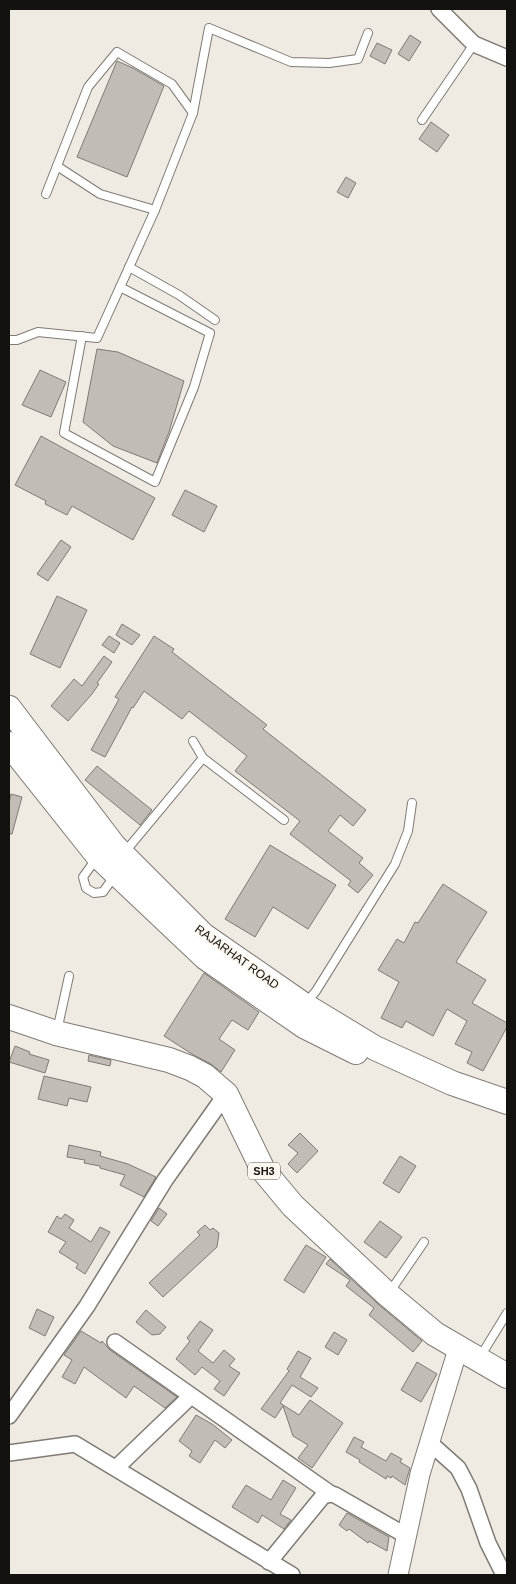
<svg xmlns="http://www.w3.org/2000/svg" width="516" height="1584" viewBox="0 0 516 1584" font-family="Arial,sans-serif">
<style>
.building{fill:#c1bcb5;stroke:#7f7b74}
.lines{fill:none;stroke-linecap:round;stroke-linejoin:round}
.service-casing{stroke:#7f7b74;stroke-width:10}
.minor-casing{stroke:#7f7b74;stroke-width:18}
.tertiary-casing{stroke:#7f7b74;stroke-width:21}
.primary-casing{stroke:#7f7b74;stroke-width:26}
.service{stroke:#fff;stroke-width:8}
.minor{stroke:#fff;stroke-width:15}
.tertiary{stroke:#fff;stroke-width:19}
.primary{stroke:#fff;stroke-width:24}
.labels{text-anchor:middle;dominant-baseline:central;stroke-width:4;stroke-linejoin:round;paint-order:stroke}
.shield{fill:#fcf7ef;stroke:#5a5752;stroke-width:1}
.shield-label{font-size:11px;font-weight:bold;fill:#14120f}
.street-label{font-size:12px;fill:#14120f;stroke:#fcf7ef}
</style>
<rect width="100%" height="100%" fill="#efeae2"/>
<!-- building -->
<g class="building">
<path d="M410 35 421 42 409 61 398 54Z"/>
<path d="M377 43 392 50 385 64 370 56Z"/>
<path d="M117 61 133 68 164 86 127 177 77 157Z"/>
<path d="M431 122 449 135 437 152 419 139Z"/>
<path d="M346 177 356 183 348 198 337 192Z"/>
<path d="M97 349 118 352 184 381 169 432 157 463 113 446 83 422Z"/>
<path d="M40 370 66 382 51 417 22 405Z"/>
<path d="M41 436 155 498 133 540 72 506 67 515 45 504 46 501 15 485Z"/>
<path d="M185 490 217 506 204 532 172 515Z"/>
<path d="M61 540 71 547 48 581 37 574Z"/>
<path d="M57 596 87 610 60 668 30 654Z"/>
<path d="M122 624 140 635 132 645 116 635Z"/>
<path d="M109 636 120 643 114 653 102 645Z"/>
<path d="M154 636 174 649 172 652 267 725 263 729 366 810 353 826 340 815 328 831 363 858 359 863 373 875 358 893 348 885 351 881 290 834 300 821 235 771 247 756 189 711 182 719 144 691 133 708 132 707 105 757 91 750 119 699 115 697Z"/>
<path d="M104 656 112 662 97 683 99 684 92 694 68 721 51 706 74 679 82 686Z"/>
<path d="M97 766 152 810 140 825 85 780Z"/>
<path d="M11 794 22 797 12 834H9V803Z"/>
<path d="M270 845 336 885 308 929 273 907 255 937 225 919Z"/>
<path d="M443 884 487 912 456 962 486 980 472 1003 507 1023V1027L483 1071 467 1063 472 1052 455 1044 467 1021 447 1009 433 1036 406 1021 402 1028 381 1018 399 982 378 970 397 939 404 943 415 922 418 923Z"/>
<path d="M204 973 259 1012 248 1030 232 1020 219 1039 235 1050 221 1072 211 1064 192 1054 164 1036Z"/>
<path d="M15 1046 30 1052 29 1054 49 1060 45 1073 9 1062Z"/>
<path d="M89 1055 111 1060 110 1066 88 1061Z"/>
<path d="M44 1076 91 1087 87 1102 69 1098 67 1106 38 1099Z"/>
<path d="M300 1133 318 1151 297 1173 288 1164 298 1153 288 1145Z"/>
<path d="M69 1145 101 1152 100 1156 128 1164 156 1177 144 1197 120 1185 125 1175 100 1168V1166L84 1163 85 1160 67 1157Z"/>
<path d="M400 1156 416 1166 399 1193 383 1183Z"/>
<path d="M159 1208 167 1214 158 1226 151 1221Z"/>
<path d="M65 1214 74 1220 69 1228 91 1242 100 1227 110 1232 85 1274 76 1268 78 1264 59 1252 66 1242 48 1232 57 1216 61 1219Z"/>
<path d="M380 1221 402 1237 386 1258 364 1242Z"/>
<path d="M205 1225 210 1230 213 1228 219 1233 217 1247 163 1297 149 1283 200 1235 197 1232Z"/>
<path d="M306 1245 326 1257 304 1293 284 1280Z"/>
<path d="M330 1259 378 1304 422 1341 413 1352 369 1315 374 1308 346 1286 350 1280 326 1264Z"/>
<path d="M37 1309 54 1317 45 1336 29 1328Z"/>
<path d="M146 1310 166 1327 160 1334 152 1335 136 1322Z"/>
<path d="M200 1321 213 1330 198 1351 213 1363 224 1350 235 1359 229 1366 240 1373 224 1396 214 1389 220 1381 202 1367 195 1375 176 1359 190 1341 187 1338Z"/>
<path d="M81 1331 101 1343 102 1341 110 1350 177 1397 165 1408 134 1386 126 1398 84 1367 75 1384 62 1377 72 1360 64 1355Z"/>
<path d="M334 1332 347 1340 338 1355 325 1347Z"/>
<path d="M298 1351 311 1358 300 1377 318 1388 311 1397 292 1385 280 1403 299 1415 310 1400 343 1423 312 1468 298 1458 308 1445 293 1436 283 1406 275 1418 261 1409 289 1371 287 1369Z"/>
<path d="M417 1362 437 1374 421 1402 401 1390Z"/>
<path d="M196 1415 212 1424 232 1440 225 1448 215 1440 200 1463 189 1456 192 1451 179 1441Z"/>
<path d="M354 1437 364 1442 361 1447 386 1461 391 1453 402 1459 400 1462 410 1468 405 1485 392 1476 391 1478 387 1476 386 1479 359 1462 360 1460 346 1452Z"/>
<path d="M283 1480 296 1488 280 1514 291 1520 284 1529 262 1515 258 1523 232 1507 246 1485 271 1500Z"/>
<path d="M347 1513 389 1537 387 1551 369 1541 368 1543 349 1529 347 1531 339 1525Z"/>
</g>
<g class="lines">
<defs>
<g id="service">
<path d="M422 120 474 44"/>
<path d="M57 166 100 194 155 210"/>
<path d="M46 194 88 87 117 52 172 84 193 113 209 28 291 62 329 63 358 59 368 33"/>
<path d="M129 267 179 295 215 320"/>
<path d="M82 336 64 433 155 482 194 387 210 333 120 287"/>
<path d="M9 340H17L38 332 97 338 155 210 193 113"/>
<path d="M203 758 284 820"/>
<path d="M124 853 203 758 193 741"/>
<path d="M96 859 83 877 86 888 94 893 103 892 115 875"/>
<path d="M306 1003 316 991 395 864 408 831 412 803"/>
<path d="M57 1031 69 976"/>
<path d="M389 1293 424 1242"/>
<path d="M480 1357 507 1313"/>
</g>
<g id="minor">
<path d="M439 9 474 44 507 58"/>
<path d="M115 1342 331 1494"/>
<path d="M9 1416 87 1306 165 1180 226 1094"/>
<path d="M430 1443 458 1468 469 1489 488 1543 504 1575"/>
<path d="M9 1453 75 1444 292 1575"/>
<path d="M116 1468 191 1396"/>
<path d="M269 1562 323 1496 331 1494 335 1495 405 1535"/>
</g>
<path id="tertiary" d="M398 1575 420 1474 458 1349"/>
<g id="primary">
<path d="M9 708 114 846 203 935 304 1005 375 1048 452 1083 507 1102"/>
<path d="M9 744 98 856 206 958 304 1026 356 1052"/>
<path d="M9 1017 56 1033 169 1060 190 1068 205 1076 226 1094 263 1170 293 1206 387 1294 435 1334 507 1376"/>
</g>
</defs>
<!-- service casing -->
<use href="#service" class="service-casing"/>
<!-- minor casing -->
<use href="#minor" class="minor-casing"/>
<!-- tertiary casing -->
<use href="#tertiary" class="tertiary-casing"/>
<!-- primary casing -->
<use href="#primary" class="primary-casing"/>
<!-- service -->
<use href="#service" class="service"/>
<!-- minor -->
<use href="#minor" class="minor"/>
<!-- tertiary -->
<use href="#tertiary" class="tertiary"/>
<!-- primary -->
<use href="#primary" class="primary"/>
</g>
<g class="labels">
<!-- shield labels -->
<rect class="shield" x="248" y="1162.5" width="32" height="17" rx="4"/>
<g class="shield-label">
<text x="264" y="1171">SH3</text>
</g>
<!-- street labels -->
<g class="street-label">
<text transform="translate(237 957) rotate(36)">RAJARHAT ROAD</text>
</g>
</g>
<!-- border -->
<rect width="516" height="1584" fill="none" stroke="#14120f" stroke-width="20"/>
</svg>
